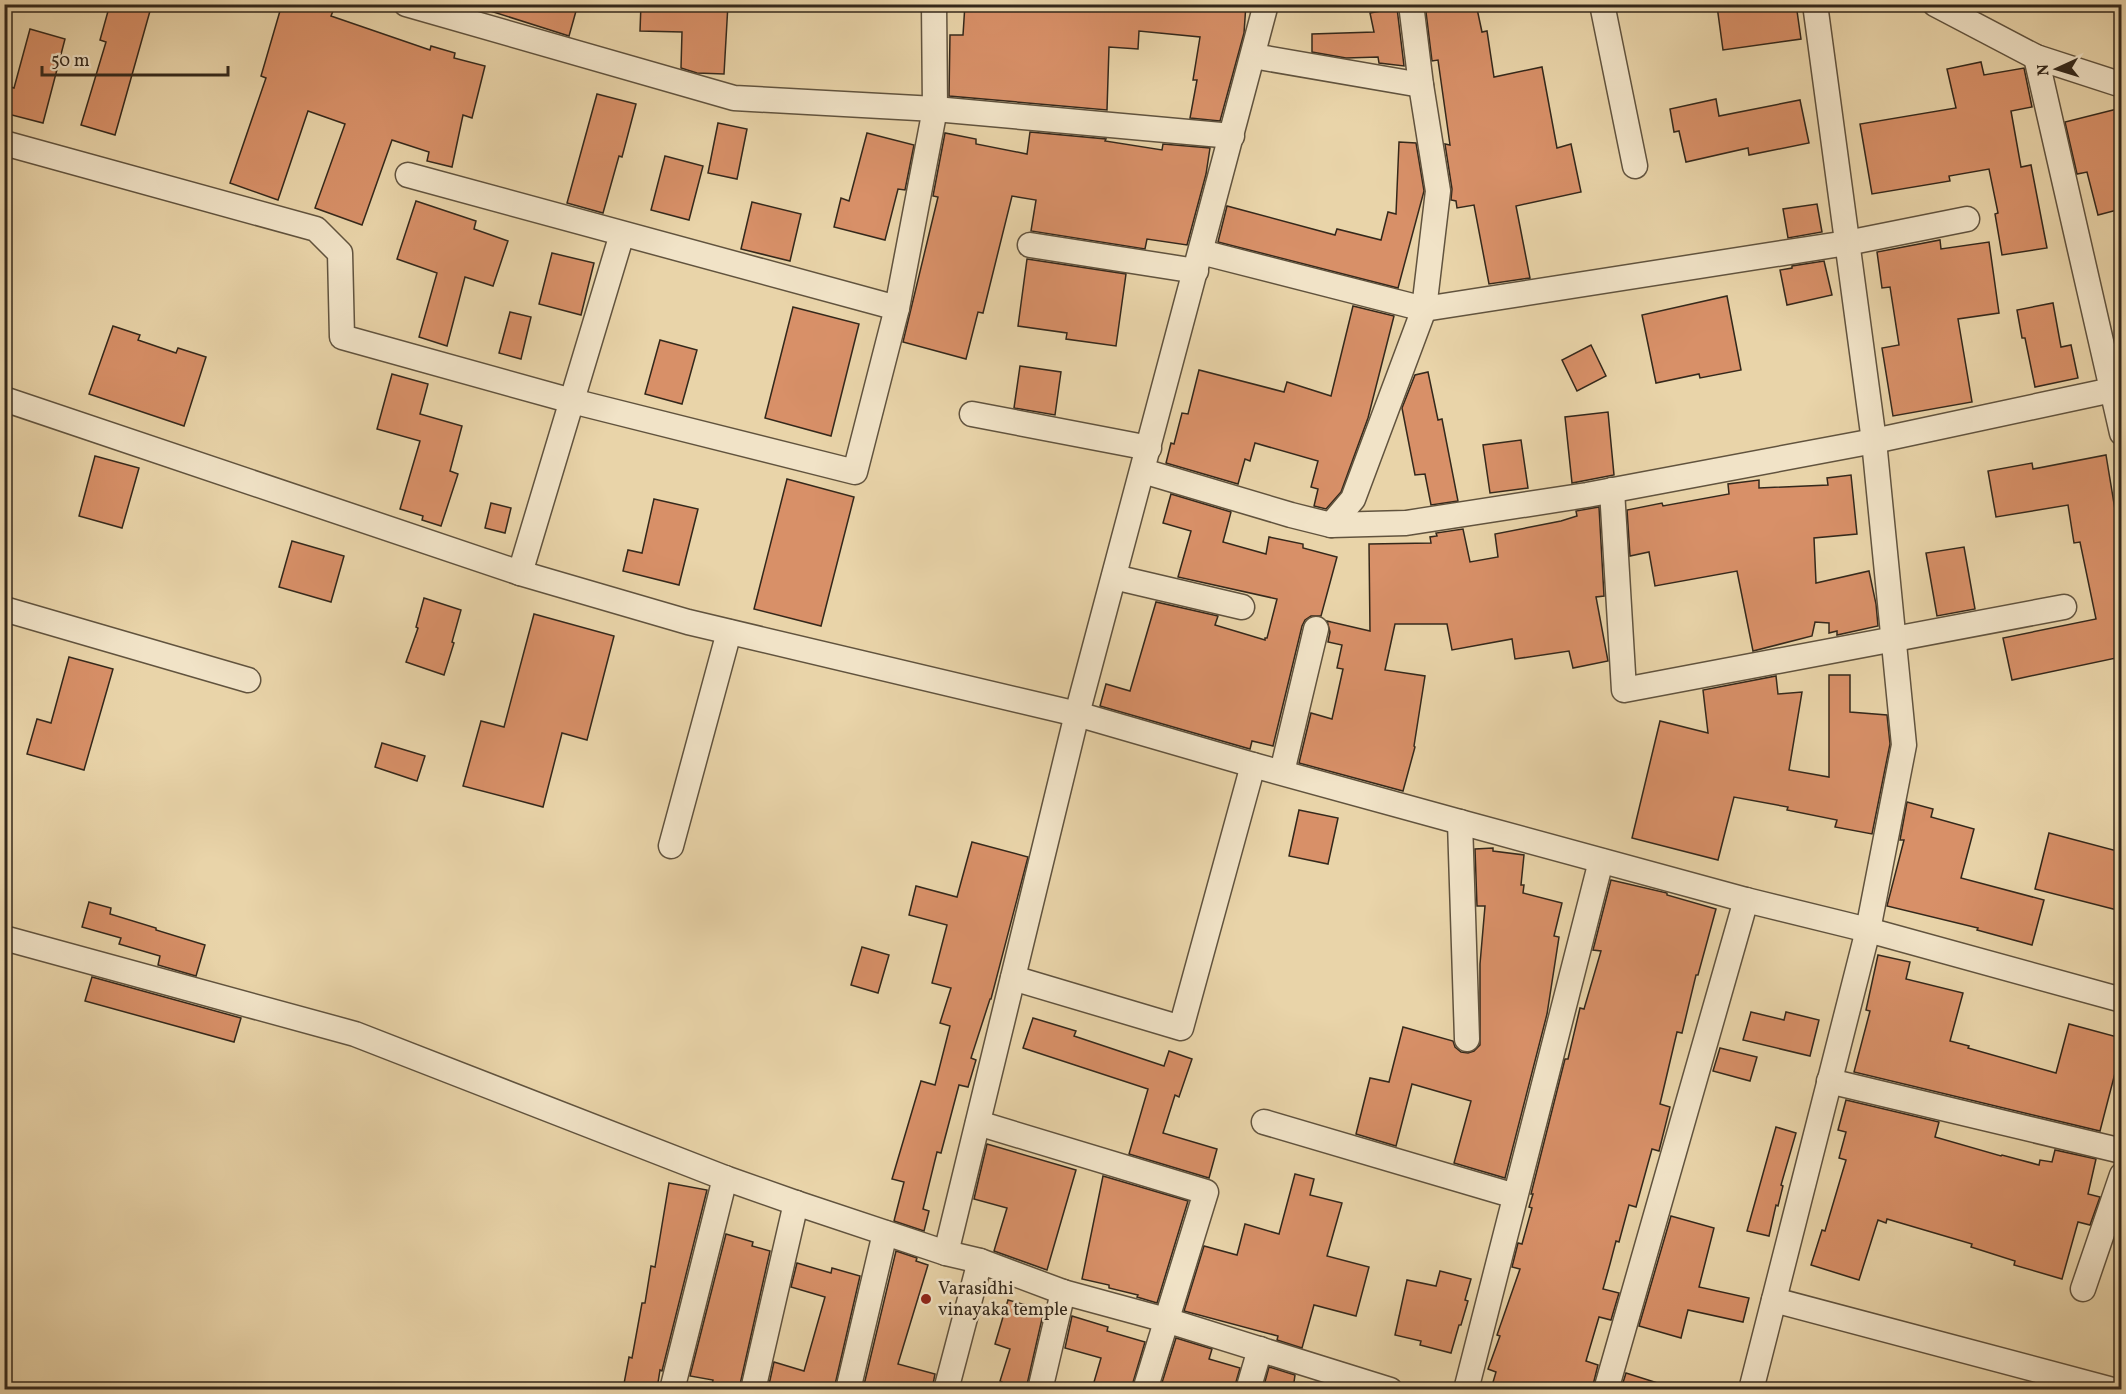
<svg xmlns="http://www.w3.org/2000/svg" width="2126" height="1394" viewBox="0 0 2126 1394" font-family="Vollkorn,serif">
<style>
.building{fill:#d89068;stroke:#34281b;stroke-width:1.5}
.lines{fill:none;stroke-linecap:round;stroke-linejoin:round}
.street-casing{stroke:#61533e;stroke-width:27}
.street{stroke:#f1e3c7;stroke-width:24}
.poi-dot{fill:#8f2418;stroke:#f1e3c7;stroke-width:2}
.labels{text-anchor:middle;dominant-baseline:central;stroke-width:5;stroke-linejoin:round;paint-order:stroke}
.poi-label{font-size:18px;fill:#34281b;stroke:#f1e3c7;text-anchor:start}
</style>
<rect width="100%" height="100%" fill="#e9d4a9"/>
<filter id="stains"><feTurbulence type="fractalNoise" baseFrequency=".00333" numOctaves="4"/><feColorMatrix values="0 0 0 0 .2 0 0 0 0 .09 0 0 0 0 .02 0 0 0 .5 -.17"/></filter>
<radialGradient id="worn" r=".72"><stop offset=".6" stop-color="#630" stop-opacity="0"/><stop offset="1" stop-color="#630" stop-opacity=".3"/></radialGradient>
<!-- building -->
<g class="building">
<path d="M110 4H152L115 135 81 125 106 42 100 40Z"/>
<path d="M282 4H311L333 11 331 16 430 50 431 46 455 53 454 58 485 66 472 118 463 115 452 167 427 161 429 152 392 140 362 225 315 208 345 124 308 111 278 200 230 183 266 78 261 76Z"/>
<path d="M488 4H578L569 36 487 10Z"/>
<path d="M641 4H728L724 74 697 73 681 68 682 32 640 31Z"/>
<path d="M965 4H1246L1244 33 1220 121 1190 118 1197 80H1193L1200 37 1139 31 1138 49 1109 47 1107 110 949 96 950 35H963Z"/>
<path d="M1425 4H1476L1482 32 1487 31 1494 77 1542 67 1557 148 1571 144 1581 192 1516 206 1530 278 1489 284 1474 205 1457 208 1456 201 1451 200 1452 189 1445 144 1450 145 1438 60 1432 61Z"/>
<path d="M1729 4H1796L1801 39 1723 50 1717 6Z"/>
<path d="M1397 8 1404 66 1379 63 1378 57 1346 58 1312 52V34L1374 32 1370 13Z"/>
<path d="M30 29 65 39 43 123 4 113V85L14 88Z"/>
<path d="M1981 62 1984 75 2024 68 2032 107 2011 111 2021 167 2031 165 2047 248 2002 255 1995 214 1998 213 1989 169 1949 176 1950 181 1872 194 1860 124 1956 108 1947 69Z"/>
<path d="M597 94 636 104 622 157 619 156 603 213 567 203Z"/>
<path d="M1716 99 1719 116 1800 100 1809 143 1749 155 1748 148 1686 162 1679 131 1674 132 1670 109Z"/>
<path d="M2121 108V209L2098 215 2087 172 2077 174 2065 122Z"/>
<path d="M718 123 747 129 737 179 708 173Z"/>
<path d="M1030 132 1106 139 1105 141 1162 150 1163 144 1210 148 1206 174 1187 245 1147 239 1145 249 1031 231 1036 200 1012 196 983 313 978 312 966 359 903 342 938 197 933 196 945 133 976 139V144L1027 154Z"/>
<path d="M867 133 914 145 905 190 898 189 885 240 834 227 841 198 849 201Z"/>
<path d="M1399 142 1416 143 1424 191 1398 288 1218 242 1227 206 1335 235 1337 229 1381 240 1388 212 1396 214Z"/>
<path d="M665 156 703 166 689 220 651 210Z"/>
<path d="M416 201 476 221 474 229 508 241 493 286 465 277 447 346 419 337 437 273 397 259Z"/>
<path d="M752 202 801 214 790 261 741 249Z"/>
<path d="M1817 204 1822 232 1788 238 1783 209Z"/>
<path d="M1940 240 1941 249 1989 242 1999 313 1958 319 1972 402 1893 416 1882 348 1899 345 1890 287 1882 288 1877 252Z"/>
<path d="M552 253 594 263 581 315 539 304Z"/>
<path d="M1027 259 1126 274 1116 346 1066 339 1067 333 1018 326Z"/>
<path d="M1824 261 1832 295 1787 305 1780 270 1792 268V266Z"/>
<path d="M1727 296 1741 370 1700 378 1699 374 1656 383 1642 315Z"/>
<path d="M2053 303 2061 347 2071 345 2078 378 2035 387 2025 338H2022L2017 310Z"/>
<path d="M1353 306 1394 316 1368 418 1341 492 1326 509 1314 506 1318 489 1311 487 1318 461 1255 443 1250 461 1245 459 1238 484 1166 463 1171 443 1174 444 1182 413 1188 414 1199 370 1284 392 1287 382 1331 396Z"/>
<path d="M793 307 859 324 831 436 765 418Z"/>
<path d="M510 312 531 317 521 359 499 353Z"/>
<path d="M113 326 140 335 138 340 176 353 178 348 206 357 184 426 89 394Z"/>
<path d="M660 340 697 350 682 404 645 394Z"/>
<path d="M1591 345 1606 376 1577 391 1562 360Z"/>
<path d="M1020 366 1061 372 1055 415 1014 408Z"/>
<path d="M1428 372 1438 420 1442 419 1458 501 1431 505 1425 474 1415 475 1402 408 1415 375Z"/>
<path d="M392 374 428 384 420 414 462 426 450 471 458 474 441 526 422 520 423 516 400 509 420 441 377 429Z"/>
<path d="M1608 412 1614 475 1572 483 1565 417Z"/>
<path d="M1521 440 1528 488 1490 493 1483 445Z"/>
<path d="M2106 455 2121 546V657L2012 680 2003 638 2096 619 2080 542 2074 543 2068 505 1996 517 1988 471 2032 463 2033 469Z"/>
<path d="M95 456 139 468 122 528 79 516Z"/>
<path d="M1851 475 1857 534 1814 538 1816 583 1869 571 1876 604 1878 626 1837 635V631L1829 633V623L1815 622 1812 636 1753 651 1737 571 1655 586 1649 552 1630 556 1627 510 1662 503 1663 506 1729 494 1728 484 1759 480V488L1828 485 1827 478Z"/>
<path d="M787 479 854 497 821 626 754 609Z"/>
<path d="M1171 494 1231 512 1223 542 1266 554 1269 537 1303 544V548L1337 557 1321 616H1311L1305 620 1302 626 1273 746 1252 741 1250 749 1100 706 1106 684 1130 691 1156 602 1218 616 1215 625 1265 640V638H1267L1277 599 1178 577 1191 531 1163 523Z"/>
<path d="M654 499 698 509 679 585 623 571 628 550 642 553Z"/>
<path d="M491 503 511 508 505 533 485 528Z"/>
<path d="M1599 507 1604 596 1596 597 1608 661 1573 668 1569 651 1515 659 1512 639 1452 650 1447 624H1395L1385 670 1425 676 1414 746 1415 747 1403 791 1299 763 1311 713 1332 719 1343 669 1337 668 1342 645 1328 642 1330 632 1327 621 1370 631 1369 544 1431 543 1430 537 1437 536 1436 533 1463 529 1470 562 1498 557 1495 534 1561 521 1577 516 1576 511Z"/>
<path d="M292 541 344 556 331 602 279 587Z"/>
<path d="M1964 547 1975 609 1937 616 1926 553Z"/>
<path d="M424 598 461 610 452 642 454 643 444 675 406 662 418 628 416 627Z"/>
<path d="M534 614 614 636 587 740 562 733 543 807 463 786 481 721 504 727Z"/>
<path d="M69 657 113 669 84 770 27 754 37 719 51 723Z"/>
<path d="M1829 675H1850V712L1887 715 1890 744 1872 834 1835 827 1837 820 1787 810 1788 807 1734 797 1718 860 1632 838 1660 721 1708 733 1703 690 1776 676 1778 694 1802 692 1789 770 1829 777Z"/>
<path d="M382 743 425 756 417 781 375 767Z"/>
<path d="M1907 802 1933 809 1931 817 1974 829 1961 878 2044 900 2032 945 1977 930 1978 928 1887 906 1904 840H1900Z"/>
<path d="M1299 810 1338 818 1328 864 1289 856Z"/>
<path d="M2049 833 2121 852V911L2035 889Z"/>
<path d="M972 842 1028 857 991 999H990L971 1058 976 1060 968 1087 959 1085 941 1153 937 1152 923 1209 929 1211 924 1231 894 1221 904 1182 892 1179 921 1081 935 1085 950 1026 940 1023 951 988 932 983 947 925 909 915 916 886 957 897Z"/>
<path d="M1493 848V851L1524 855 1521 885H1524L1523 893 1562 903 1554 936 1559 937 1547 1014 1505 1178 1454 1163 1471 1101 1412 1084 1396 1146 1356 1134 1370 1078 1389 1082 1403 1027 1453 1041 1455 1047 1461 1052 1468 1053 1474 1051 1480 1045V964L1485 906H1477L1475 849Z"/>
<path d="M1611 880 1667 893V895L1716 909 1698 975H1696L1682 1033 1677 1032 1660 1104 1670 1107 1659 1151 1652 1149 1636 1207 1629 1205 1619 1242 1616 1241 1610 1264 1603 1289 1619 1293 1611 1320 1599 1317 1586 1361 1598 1365 1592 1389H1491L1496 1372 1488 1369 1500 1336 1497 1335 1520 1269 1512 1267 1518 1243 1522 1244 1532 1208 1529 1207 1533 1194H1531L1565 1059H1568L1580 1008 1584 1009 1601 951 1593 950Z"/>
<path d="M89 902 111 908 110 914 156 928V930L205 945 196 976 158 965 160 956 119 944 121 938 82 927Z"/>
<path d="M862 947 889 955 878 993 851 985Z"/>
<path d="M1878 955 1910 962 1906 979 1963 993 1950 1041 1969 1046 1968 1048 2056 1073 2069 1024 2121 1038V1050L2100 1131 1854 1072 1870 1011 1866 1010Z"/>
<path d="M92 977 241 1018 234 1042 85 1001Z"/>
<path d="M1751 1012 1784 1020 1786 1012 1819 1020 1810 1056 1743 1040Z"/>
<path d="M1033 1018 1076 1031 1074 1036 1164 1066 1169 1051 1192 1059 1179 1097 1175 1095 1163 1133 1217 1149 1209 1178 1129 1154 1148 1089 1023 1048Z"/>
<path d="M1720 1048 1757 1057 1750 1081 1713 1071Z"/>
<path d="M1846 1100 1939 1122 1935 1137 2001 1156 2002 1155 2039 1165 2040 1160 2052 1162 2055 1150 2096 1159 2088 1194 2100 1197 2090 1225 2078 1222 2062 1279 2014 1265 2015 1261 1971 1247 1972 1244 1887 1219 1886 1223 1878 1220 1859 1280 1811 1265 1822 1230 1825 1231 1846 1160 1839 1158 1846 1132 1838 1130Z"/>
<path d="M1776 1127 1796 1133 1781 1185 1783 1186 1778 1206 1776 1205 1769 1236 1747 1231Z"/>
<path d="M987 1144 1076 1170 1047 1270 994 1251 1007 1208 974 1199Z"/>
<path d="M1295 1174 1314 1179 1310 1195 1342 1203 1327 1256 1369 1267 1356 1316 1314 1305 1302 1348 1277 1340 1278 1336 1184 1311 1204 1246 1237 1255 1245 1224 1279 1234Z"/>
<path d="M1103 1176 1188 1201 1157 1303 1137 1297 1138 1295 1109 1288V1285L1082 1279Z"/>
<path d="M669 1183 707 1190 662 1371 660 1370 657 1389H623L629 1357 632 1358 642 1303H645L651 1266 655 1267Z"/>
<path d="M1671 1216 1714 1228 1699 1287 1749 1298 1743 1322 1688 1310 1681 1338 1639 1326Z"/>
<path d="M726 1234 753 1242 752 1246 770 1251 739 1389H711L713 1380 690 1376Z"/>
<path d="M896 1251 917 1258 916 1261 928 1265 898 1364 935 1374 932 1389H863Z"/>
<path d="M797 1263 831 1273 832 1268 860 1276 834 1389H768L774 1362 804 1371 825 1297 791 1287Z"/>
<path d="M1440 1271 1471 1279 1465 1300 1468 1301 1461 1325H1459L1451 1353 1420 1345 1421 1341 1395 1335 1407 1280 1436 1286Z"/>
<path d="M1008 1300 1044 1310 1026 1389H1000L1002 1382 1000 1381 1010 1349 995 1344Z"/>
<path d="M1072 1316 1108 1327 1107 1331 1145 1342 1131 1389H1092L1101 1358 1065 1348Z"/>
<path d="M1176 1338 1212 1349 1209 1359 1240 1368 1234 1389H1160Z"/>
<path d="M1269 1367 1295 1375 1293 1389H1263Z"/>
<path d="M1626 1373 1664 1385 1663 1389H1621Z"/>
</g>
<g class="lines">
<defs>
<g id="street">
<path d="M406 4 734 98 935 109 1232 136"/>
<path d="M1602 4 1635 166"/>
<path d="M1935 4 2036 57 2122 85"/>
<path d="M1253 56 1421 85"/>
<path d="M2036 57 2122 433"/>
<path d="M4 143 316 229 340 253 342 337 572 401 855 472 897 308"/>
<path d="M408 175 897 308 935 109 934 4"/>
<path d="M1030 245 1196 271"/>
<path d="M1201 252 1424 309 1847 243 1967 219"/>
<path d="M4 399 520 573 688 622 1077 714 1253 765 1460 822 1746 900 1868 930 2122 1000"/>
<path d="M972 414 1149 448"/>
<path d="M1143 471 1291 515 1331 525 1406 523 1587 495 1874 441 2112 390"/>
<path d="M1612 490 1624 690 2064 607"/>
<path d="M1331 525 1353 499 1424 309 1438 191 1421 85 1411 4"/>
<path d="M520 573 622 234"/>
<path d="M1114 577 1242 607"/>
<path d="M4 609 248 680"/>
<path d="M1282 772 1316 629"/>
<path d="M1460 822 1467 1039"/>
<path d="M671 846 729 632"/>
<path d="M4 938 355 1034 725 1178 796 1203 946 1253 980 1261 1063 1292 1166 1320 1390 1390"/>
<path d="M1013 978 1181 1028 1253 765"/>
<path d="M1829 1081 2122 1151"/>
<path d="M1264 1122 1515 1196"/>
<path d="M978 1123 1206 1192 1145 1390"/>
<path d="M946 1253 1077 714 1266 4"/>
<path d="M2083 1289 2122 1175"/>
<path d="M1774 1300 2113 1390"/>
<path d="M672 1390 725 1178"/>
<path d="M753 1390 796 1203"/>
<path d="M848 1390 885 1233"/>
<path d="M946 1390 980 1261"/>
<path d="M1040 1390 1063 1292"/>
<path d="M1248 1390 1260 1349"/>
<path d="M1466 1390 1601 861"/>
<path d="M1606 1390 1746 900"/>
<path d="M1751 1390 1868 930 1904 745 1874 441 1815 4"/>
</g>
</defs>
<!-- street casing -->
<use href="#street" class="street-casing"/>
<!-- street -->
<use href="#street" class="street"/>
</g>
<!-- markers -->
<circle class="poi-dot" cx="926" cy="1299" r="6"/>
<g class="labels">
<!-- poi labels -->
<g class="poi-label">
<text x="938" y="1289">Varasidhi<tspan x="938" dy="21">vinayaka temple</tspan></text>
</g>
</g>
<!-- margin -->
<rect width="2126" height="1394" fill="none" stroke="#e9d4a9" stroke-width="24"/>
<rect x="6" y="6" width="2114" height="1382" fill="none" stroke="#34281b" stroke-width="3"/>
<rect x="12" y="12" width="2102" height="1370" fill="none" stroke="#34281b" stroke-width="1.5"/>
<!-- north arrow -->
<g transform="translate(2057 69) rotate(266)" stroke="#f1e3c7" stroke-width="4.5" paint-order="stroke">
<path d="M0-4.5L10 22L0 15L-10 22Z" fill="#34281b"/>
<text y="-9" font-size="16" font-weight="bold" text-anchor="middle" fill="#34281b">N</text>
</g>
<!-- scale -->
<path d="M42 66v9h186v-9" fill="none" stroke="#34281b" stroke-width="3"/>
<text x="51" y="66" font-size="18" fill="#34281b" stroke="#f1e3c7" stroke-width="4.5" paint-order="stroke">50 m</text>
<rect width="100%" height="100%" filter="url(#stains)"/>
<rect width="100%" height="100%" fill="url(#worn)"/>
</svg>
